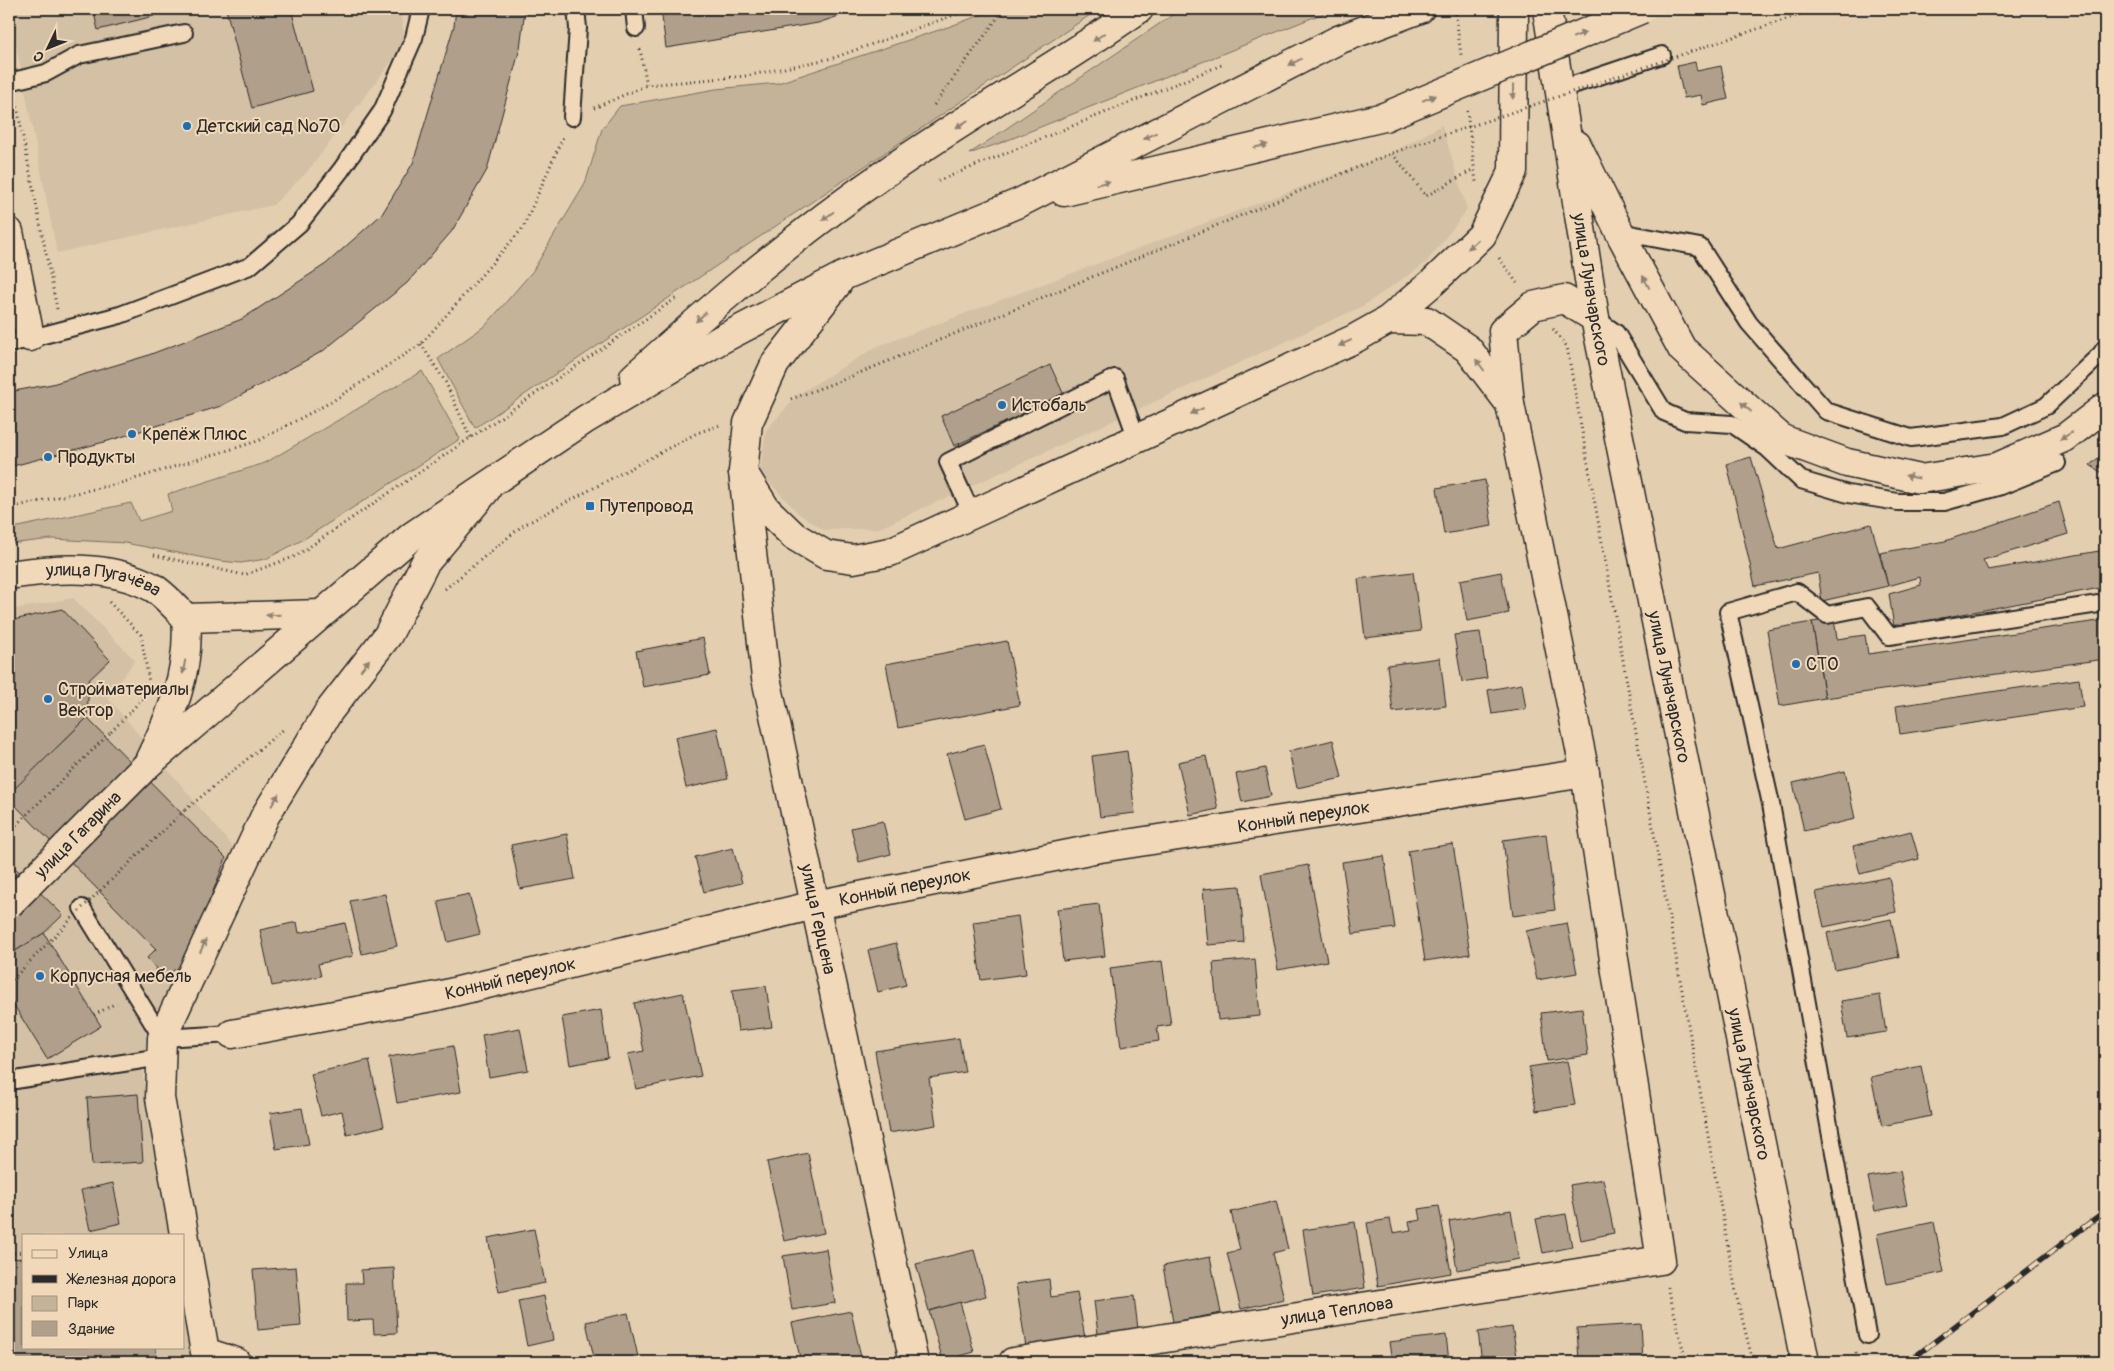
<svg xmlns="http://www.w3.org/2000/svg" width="2114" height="1371" viewBox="0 0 2114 1371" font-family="Pangolin,sans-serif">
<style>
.built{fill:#d4c0a5}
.green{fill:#c5b399;stroke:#786f62}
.building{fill:#b0a08b;stroke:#2b2b2b}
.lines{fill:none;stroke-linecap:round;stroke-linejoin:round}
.lane-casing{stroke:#2b2b2b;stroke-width:20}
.street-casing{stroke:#2b2b2b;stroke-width:31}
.secondary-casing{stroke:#2b2b2b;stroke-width:31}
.primary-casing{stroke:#2b2b2b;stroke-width:31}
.path{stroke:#2b2b2b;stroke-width:3;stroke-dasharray:1 4;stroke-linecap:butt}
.lane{stroke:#f0d8b8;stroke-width:16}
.street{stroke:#f0d8b8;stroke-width:28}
.secondary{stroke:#f0d8b8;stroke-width:28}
.primary{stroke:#f0d8b8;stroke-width:28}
.rail-casing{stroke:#2b2b2b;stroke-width:5.5}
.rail{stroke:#f0d8b8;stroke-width:4;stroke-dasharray:11;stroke-linecap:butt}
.primary-bridge-casing{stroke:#2b2b2b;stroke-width:31;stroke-linecap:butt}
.path-bridge{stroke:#2b2b2b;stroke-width:3;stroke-dasharray:1 4;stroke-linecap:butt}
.primary-bridge{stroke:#f0d8b8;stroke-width:28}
.oneway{fill:#8e8272}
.poi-dot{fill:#1f6fb2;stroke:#f0d8b8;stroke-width:2}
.labels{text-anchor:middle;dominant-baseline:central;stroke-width:4;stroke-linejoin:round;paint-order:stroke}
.poi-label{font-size:18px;fill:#2b2b2b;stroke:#f0d8b8;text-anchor:start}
.street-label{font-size:18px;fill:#2b2b2b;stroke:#f0d8b8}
</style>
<rect width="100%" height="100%" fill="#e4ceb0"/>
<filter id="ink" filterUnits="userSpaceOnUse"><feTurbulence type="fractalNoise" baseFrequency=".02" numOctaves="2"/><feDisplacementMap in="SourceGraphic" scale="10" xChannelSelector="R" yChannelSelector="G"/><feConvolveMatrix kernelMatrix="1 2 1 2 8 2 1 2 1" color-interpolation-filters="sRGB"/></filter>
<g filter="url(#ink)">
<!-- built -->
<g class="built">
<path d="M9 9H400L405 44 307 172 273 205 57 253Z"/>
<path d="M1442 125 1467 210 1426 263 1363 306 880 528 824 530 799 514 760 472 766 430 800 393 876 347 1392 153Z"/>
<path d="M73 598 135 660 108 698 238 853 142 1071 178 1235H24V1347H184V1267L197 1349 186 1362H9V610Z"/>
</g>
<!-- green -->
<g class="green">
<path d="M997 9H1099L475 428 438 359 486 325 532 272 585 184 602 129 620 106 716 89 778 83 948 27Z"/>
<path d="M1181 9H1334L1003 142 969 154Z"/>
<path d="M422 371 460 439 304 539 266 559 241 563 220 561 125 543 52 539 9 544V529L131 503 139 521 172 511 168 494 265 463Z"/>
</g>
<!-- building -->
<g class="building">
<path d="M93 9H152L154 16 98 30Z"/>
<path d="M226 9H291L313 91 252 108Z"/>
<path d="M456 9H525L520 48 487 170 452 231 407 283 323 351 221 406 108 441 9 467V392L52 384 146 356 242 319 326 264 382 214 413 163 454 26Z"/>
<path d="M661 9H860L818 23 666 48Z"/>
<path d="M1695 62 1697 71 1721 66 1728 99 1703 105 1701 95 1684 98 1677 66Z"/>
<path d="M1050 365 1064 395 954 446 941 416Z"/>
<path d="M2105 452V475L2090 465Z"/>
<path d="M1751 457 1778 549 1871 524 1888 586 1822 601 1818 573 1755 586 1727 464Z"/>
<path d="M1485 480 1492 526 1444 534 1437 488Z"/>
<path d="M2059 502 2068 534 1983 560 1988 570 2105 550V587L1894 627 1889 594 1921 585 1920 577 1888 586 1880 553 1945 541Z"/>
<path d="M1413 572 1421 631 1365 638 1358 579Z"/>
<path d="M1501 572 1509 613 1467 621 1460 580Z"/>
<path d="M62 609 110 660 89 680 87 718 15 789 9 783V621Z"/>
<path d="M1834 619 1837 639 1865 635 1868 654 2105 620V659L1825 698 1812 622Z"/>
<path d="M1812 622 1825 698 1780 706 1767 630Z"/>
<path d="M1480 632 1487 678 1462 682 1454 635Z"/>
<path d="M703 638 710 675 643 687 636 651Z"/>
<path d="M1007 641 1020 705 898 728 886 664Z"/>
<path d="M1440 658 1446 706 1393 712 1387 665Z"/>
<path d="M2079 679 2083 707 1900 734 1896 706Z"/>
<path d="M1522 684 1526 709 1492 714 1488 690Z"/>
<path d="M87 718 226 858 181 974 176 968 166 978 147 958 156 949 9 799V794Z"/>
<path d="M717 728 728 779 686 788 675 737Z"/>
<path d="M1333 740 1342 778 1297 788 1289 751Z"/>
<path d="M984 744 1001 809 965 819 947 754Z"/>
<path d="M1127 751 1135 813 1100 817 1092 756Z"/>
<path d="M1206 756 1218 809 1190 815 1178 762Z"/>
<path d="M1265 768 1271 796 1242 802 1236 774Z"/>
<path d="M1845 771 1855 819 1804 831 1793 783Z"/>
<path d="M883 821 891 854 859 862 851 828Z"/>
<path d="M1911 831 1919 859 1860 874 1853 846Z"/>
<path d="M567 834 575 879 520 889 511 845Z"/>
<path d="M1546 834 1555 910 1513 916 1503 840Z"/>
<path d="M1453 844 1470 954 1425 961 1408 851Z"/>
<path d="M733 848 742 883 704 892 695 857Z"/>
<path d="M1384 856 1395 928 1353 934 1342 862Z"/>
<path d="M9 862 63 915 44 933 9 955Z"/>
<path d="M1308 865 1327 961 1278 970 1261 874Z"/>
<path d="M1889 877 1896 912 1824 927 1816 892Z"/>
<path d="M1240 886 1244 942 1208 945 1203 889Z"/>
<path d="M385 894 397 946 362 954 350 901Z"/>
<path d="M469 894 480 934 448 942 438 901Z"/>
<path d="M1099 904 1105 956 1063 961 1057 909Z"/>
<path d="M1018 916 1026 974 981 980 973 922Z"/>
<path d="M1891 919 1899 957 1835 970 1827 933Z"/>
<path d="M297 922 299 933 345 923 353 956 318 964 321 976 272 986 260 930Z"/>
<path d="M1567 923 1577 973 1537 980 1526 931Z"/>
<path d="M44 933 101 1026 47 1059 9 997V955Z"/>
<path d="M896 943 906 985 878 992 868 950Z"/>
<path d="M1255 959 1260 1016 1218 1020 1213 963Z"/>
<path d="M1162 961 1171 1025 1157 1027 1159 1041 1121 1047 1110 968Z"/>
<path d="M766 986 772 1027 738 1031 732 990Z"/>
<path d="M683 993 701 1076 636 1089 628 1054 644 1051 634 1003Z"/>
<path d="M1880 995 1886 1032 1847 1038 1841 1001Z"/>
<path d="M1582 1008 1588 1055 1547 1061 1541 1013Z"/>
<path d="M601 1010 608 1058 570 1065 562 1017Z"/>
<path d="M520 1028 528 1070 489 1077 482 1035Z"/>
<path d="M959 1038 965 1072 929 1078 936 1125 889 1133 875 1051Z"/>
<path d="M453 1046 461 1092 397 1103 389 1057Z"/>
<path d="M369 1060 384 1126 347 1135 342 1111 321 1116 311 1074Z"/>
<path d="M1567 1061 1575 1105 1536 1111 1529 1067Z"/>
<path d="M1921 1066 1931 1116 1882 1126 1871 1077Z"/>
<path d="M138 1094 143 1162 92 1165 87 1098Z"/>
<path d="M302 1108 309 1144 276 1149 270 1113Z"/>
<path d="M808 1153 824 1233 784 1241 767 1162Z"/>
<path d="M1900 1171 1907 1205 1875 1211 1868 1177Z"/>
<path d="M1603 1179 1614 1233 1581 1240 1570 1185Z"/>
<path d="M113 1183 121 1223 90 1230 81 1190Z"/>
<path d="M1276 1201 1288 1249 1273 1253 1284 1299 1241 1309 1227 1253 1240 1250 1231 1212Z"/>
<path d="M1439 1206 1451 1273 1378 1286 1367 1223 1390 1219 1393 1233 1411 1230 1409 1222 1421 1220 1419 1209Z"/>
<path d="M1511 1210 1519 1259 1457 1270 1449 1221Z"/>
<path d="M1566 1214 1572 1247 1543 1253 1536 1219Z"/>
<path d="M1355 1222 1365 1288 1313 1296 1303 1230Z"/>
<path d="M1934 1222 1944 1272 1887 1284 1877 1234Z"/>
<path d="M534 1229 545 1283 499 1292 488 1238Z"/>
<path d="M826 1249 835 1303 792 1310 783 1256Z"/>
<path d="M974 1250 986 1296 929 1311 916 1264Z"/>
<path d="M1210 1257 1221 1313 1173 1322 1163 1266Z"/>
<path d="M24 1258V1347H156L157 1362H9V1259Z"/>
<path d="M296 1267 301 1326 258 1330 253 1270Z"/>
<path d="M394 1268 397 1333 374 1334 373 1320 347 1321 346 1283H362L361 1270Z"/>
<path d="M1049 1279 1051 1297 1077 1293 1085 1338 1026 1347 1016 1284Z"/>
<path d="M544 1296 553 1340 527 1346 518 1301Z"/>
<path d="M1134 1296 1138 1329 1098 1334 1094 1301Z"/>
<path d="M960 1302 974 1352 943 1361 929 1311Z"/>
<path d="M851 1311 862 1362H801L792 1323Z"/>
<path d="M628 1313 639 1361 595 1362 586 1322Z"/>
<path d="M1641 1324 1643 1362H1579L1577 1328Z"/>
<path d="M1512 1327 1518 1362H1482L1478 1332Z"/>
<path d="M1446 1335 1449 1362H1392L1389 1342Z"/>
</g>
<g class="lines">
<defs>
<g id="lane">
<path d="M634 9 636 28"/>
<path d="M9 82 46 73 79 55 184 33"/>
<path d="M1561 89 1662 55"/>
<path d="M572 117 578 28 576 9"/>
<path d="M1620 232 1700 247 1749 323 1826 411 1911 438 2003 426 2046 406 2101 354 2105 348"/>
<path d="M1595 318 1616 333 1664 412 1685 421 1732 424 1767 448 1801 480 1848 494 1898 502H1944L2001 486 2057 463"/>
<path d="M9 344 120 315 250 266 299 224 341 170 382 111 414 38 421 9"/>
<path d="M972 514 948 462 1115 378 1137 439"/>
<path d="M82 908 162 1038 232 1034"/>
<path d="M9 1081 161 1057"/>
<path d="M1867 1335 1771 804 1728 612 1797 592 1827 615 1867 607 1889 636 2105 603"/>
</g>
<g id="street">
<path d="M9 232 30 337"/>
<path d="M1388 320 1427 321 1468 349 1510 404"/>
<path id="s1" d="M743 472 766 678 914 1362"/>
<path id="s2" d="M232 1034 437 996 815 905 1094 849 1585 773"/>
<path d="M236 1362 205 1352 160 1098 162 1038 265 816 329 711 388 635 425 563 486 490"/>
<path id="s3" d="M1013 1362 1661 1260 1585 773 1510 404 1503 331 1533 306 1564 299 1595 318"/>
</g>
<g id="secondary">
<path id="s4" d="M9 575C56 568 108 564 152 587 164 594 176 608 186 618"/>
<path d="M186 618 321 614"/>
<path d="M147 765C170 718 191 672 186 618"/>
</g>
<g id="primary">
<path id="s5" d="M1547 9 1595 318 1805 1362"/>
<path d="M1577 145 1623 239 1682 349 1782 439 1847 463 1920 479 1997 467 2066 437 2105 407"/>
<path d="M1064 192 1384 117"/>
<path d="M838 283 775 364 748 423 743 472 766 509 794 536 826 555 853 559 890 552 1354 339 1388 320 1433 282 1482 235 1513 171 1514 9"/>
<path d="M634 377C714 305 795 235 884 174 967 116 1056 67 1139 9"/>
<path d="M147 765 412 536 586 419 720 340 843 276 1021 202 1338 40 1420 9"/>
</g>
</defs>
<!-- lane casing -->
<use href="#lane" class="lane-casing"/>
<!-- street casing -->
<use href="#street" class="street-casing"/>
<!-- secondary casing -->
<use href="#secondary" class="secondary-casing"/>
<!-- primary casing -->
<use href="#primary" class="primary-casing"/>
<!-- path -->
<g class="path">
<path d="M1455 9 1461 55"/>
<path d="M640 49 647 85 746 76 833 58 971 9"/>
<path d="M16 102 57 309"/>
<path d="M934 105 1004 9"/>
<path d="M594 108 647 85"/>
<path d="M1467 111 1476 182"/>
<path d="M938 181 1224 64"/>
<path d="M1499 258 1517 283"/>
<path d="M1553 329 1567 347 1737 1298 1753 1362"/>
<path d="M421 344 446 383 471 439"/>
<path d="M791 399 845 379 1392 153 1426 196 1474 169"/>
<path d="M9 508 121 483 258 441 331 402 421 344 523 228 563 137"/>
<path d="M154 555 244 575 296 556 678 297"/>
<path d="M445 589 522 526 697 433 720 425"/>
<path d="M109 602 141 635 149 682"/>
<path d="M111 732 145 696"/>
<path d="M9 810 14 805"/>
<path d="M185 810 284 729"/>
<path d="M153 980 157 969"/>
<path d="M94 1015 116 1003"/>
<path d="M14 1253 24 1252"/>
<path d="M1668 1287 1686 1362"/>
<path d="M1856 1353 1858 1362"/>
</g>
<!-- lane -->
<use href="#lane" class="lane"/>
<!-- street -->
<use href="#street" class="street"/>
<!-- secondary -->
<use href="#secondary" class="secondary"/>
<!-- primary -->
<use href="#primary" class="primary"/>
<defs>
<path id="rail" d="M1908 1362 2105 1211"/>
</defs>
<!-- rail casing -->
<use href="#rail" class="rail-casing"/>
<!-- rail -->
<use href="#rail" class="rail"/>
<defs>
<g id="primary-bridge">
<path d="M1384 117 1642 9"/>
<path id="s6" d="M9 904 147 765"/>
</g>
</defs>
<!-- primary-bridge casing -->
<use href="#primary-bridge" class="primary-bridge-casing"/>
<!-- path-bridge -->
<g class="path-bridge">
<path d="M1392 153 1816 9"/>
<path d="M9 832 111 732"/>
<path d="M9 983 82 908 185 810"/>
</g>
<!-- primary-bridge -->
<use href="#primary-bridge" class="primary-bridge"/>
</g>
<!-- one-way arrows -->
<defs><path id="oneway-solid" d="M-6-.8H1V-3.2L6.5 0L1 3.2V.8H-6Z" transform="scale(1.25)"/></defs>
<g class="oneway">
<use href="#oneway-solid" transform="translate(1579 35) rotate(-23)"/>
<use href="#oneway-solid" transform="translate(1099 37) rotate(145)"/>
<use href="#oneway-solid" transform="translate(1295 62) rotate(153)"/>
<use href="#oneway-solid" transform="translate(1513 92) rotate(91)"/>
<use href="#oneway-solid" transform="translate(1429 98) rotate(-23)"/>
<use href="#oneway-solid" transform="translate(962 124) rotate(148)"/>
<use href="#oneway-solid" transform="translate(1150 136) rotate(153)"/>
<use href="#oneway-solid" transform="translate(1261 146) rotate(-13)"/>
<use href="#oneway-solid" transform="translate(1103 183) rotate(-13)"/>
<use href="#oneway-solid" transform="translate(828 216) rotate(143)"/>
<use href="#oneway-solid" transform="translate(1473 244) rotate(136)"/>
<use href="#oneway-solid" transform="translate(1646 282) rotate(-118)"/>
<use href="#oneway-solid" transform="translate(701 317) rotate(138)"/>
<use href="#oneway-solid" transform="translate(1345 343) rotate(155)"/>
<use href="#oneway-solid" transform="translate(1480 365) rotate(-127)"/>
<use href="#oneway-solid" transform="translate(1746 407) rotate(-138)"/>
<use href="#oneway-solid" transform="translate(1197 411) rotate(155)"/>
<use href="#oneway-solid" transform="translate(2066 436) rotate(149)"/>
<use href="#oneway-solid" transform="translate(1912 477) rotate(-168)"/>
<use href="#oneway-solid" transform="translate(273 615) rotate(179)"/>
<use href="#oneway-solid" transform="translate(365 665) rotate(-52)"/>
<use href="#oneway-solid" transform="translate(184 667) rotate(100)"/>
<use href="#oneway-solid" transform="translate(275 800) rotate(-59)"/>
<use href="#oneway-solid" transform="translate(203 946) rotate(-66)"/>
</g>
</g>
<!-- markers -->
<g class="poi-dot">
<circle cx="187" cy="126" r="5"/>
<circle cx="1002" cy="405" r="5"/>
<circle cx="132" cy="434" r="5"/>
<circle cx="48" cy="457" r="5"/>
<rect x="585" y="501" width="10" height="10" rx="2.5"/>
<circle cx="1796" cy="664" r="5"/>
<circle cx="48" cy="699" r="5"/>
<circle cx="40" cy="976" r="5"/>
</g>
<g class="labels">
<!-- poi labels -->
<g class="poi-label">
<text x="197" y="126">Детский сад №70</text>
<text x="1012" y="405">Истобаль</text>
<text x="142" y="434">Крепёж Плюс</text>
<text x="58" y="457">Продукты</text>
<text x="600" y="506">Путепровод</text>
<text x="1806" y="664">СТО</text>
<text x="58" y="689">Стройматериалы<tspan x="58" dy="21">Вектор</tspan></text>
<text x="50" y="976">Корпусная мебель</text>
</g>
<!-- street labels -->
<g class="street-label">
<text stroke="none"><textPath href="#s5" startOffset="284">улица Луначарского</textPath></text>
<text stroke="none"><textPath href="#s4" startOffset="96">улица Пугачёва</textPath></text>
<text stroke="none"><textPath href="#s5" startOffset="689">улица Луначарского</textPath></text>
<text stroke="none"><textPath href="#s2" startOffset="1094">Конный переулок</textPath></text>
<text stroke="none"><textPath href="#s6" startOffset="98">улица Гагарина</textPath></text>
<text stroke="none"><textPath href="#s2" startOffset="689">Конный переулок</textPath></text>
<text stroke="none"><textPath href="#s1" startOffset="454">улица Герцена</textPath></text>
<text stroke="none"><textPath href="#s2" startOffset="284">Конный переулок</textPath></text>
<text stroke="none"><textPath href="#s5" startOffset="1094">улица Луначарского</textPath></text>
<text stroke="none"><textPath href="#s3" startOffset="328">улица Теплова</textPath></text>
</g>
</g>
<!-- margin -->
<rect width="2114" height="1371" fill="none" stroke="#f0d8b8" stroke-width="30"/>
<rect x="15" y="15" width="2084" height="1341" fill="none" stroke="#2b2b2b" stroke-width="2" filter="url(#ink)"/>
<!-- legend -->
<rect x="22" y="1234" width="162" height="115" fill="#f0d8b8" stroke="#a19380"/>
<rect x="32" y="1250" width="25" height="8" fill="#f0d8b8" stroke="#a19380"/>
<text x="68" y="1258" font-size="15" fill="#2b2b2b">Улица</text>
<rect x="32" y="1275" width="25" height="8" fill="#2b2b2b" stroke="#a19380"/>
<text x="68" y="1284" font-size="15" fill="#2b2b2b">Железная дорога</text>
<rect x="32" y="1296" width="25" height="15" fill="#c5b399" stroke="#a19380"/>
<text x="68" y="1308" font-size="15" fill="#2b2b2b">Парк</text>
<rect x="32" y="1321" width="25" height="15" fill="#b0a08b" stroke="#a19380"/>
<text x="68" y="1334" font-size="15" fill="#2b2b2b">Здание</text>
<!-- north arrow -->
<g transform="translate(48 48) rotate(227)" stroke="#f0d8b8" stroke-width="4" paint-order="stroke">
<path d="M0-4L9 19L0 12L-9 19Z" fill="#2b2b2b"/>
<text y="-8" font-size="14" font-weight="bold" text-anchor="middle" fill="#2b2b2b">С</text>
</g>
</svg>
